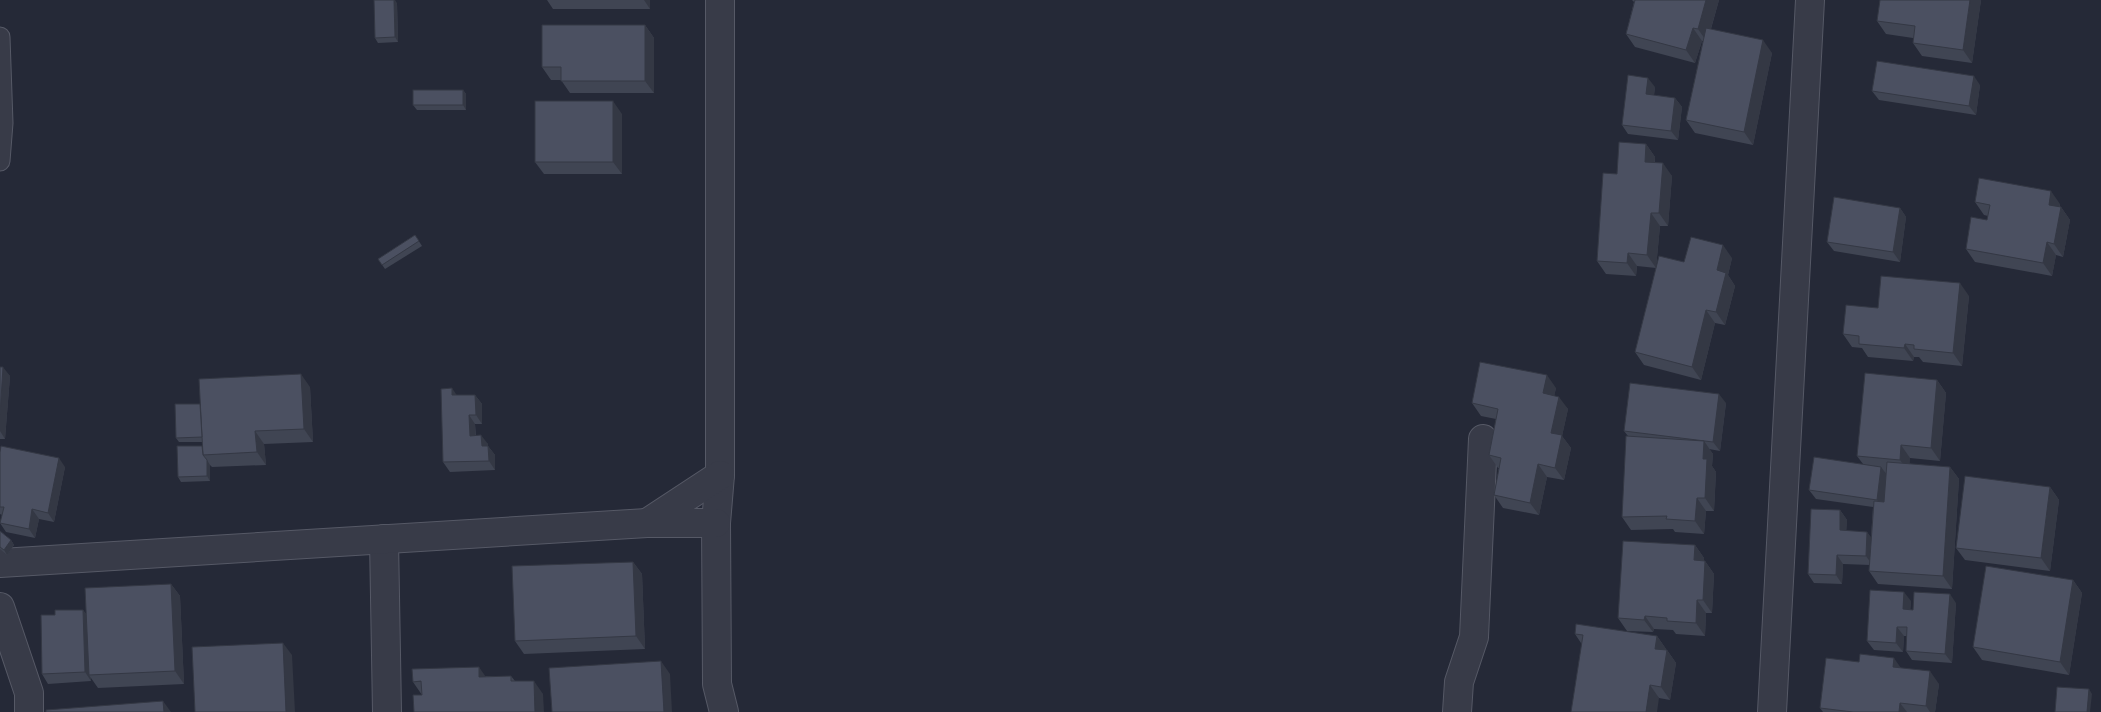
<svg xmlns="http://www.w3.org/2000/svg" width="2101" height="712" viewBox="0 0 2101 712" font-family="Raleway,sans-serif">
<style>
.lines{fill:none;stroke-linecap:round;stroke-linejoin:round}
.lane-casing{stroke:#565966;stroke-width:21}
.street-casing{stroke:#565966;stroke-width:30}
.lane{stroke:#383b48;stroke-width:19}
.street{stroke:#383b48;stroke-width:28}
.wall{fill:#404553}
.shaded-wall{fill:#343844}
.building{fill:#4b5061;stroke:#343844}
</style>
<rect width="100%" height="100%" fill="#252937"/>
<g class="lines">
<defs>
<path id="lane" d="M0 37 3 123 0 161"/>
<g id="street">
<path d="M720 0V475L716 523 717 684 724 712"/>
<path d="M647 523 720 475"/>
<path d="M384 539 387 712"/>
<path d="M0 563 647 523H716"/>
<path d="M0 607 29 693V712"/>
<path d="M1457 712 1459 682 1474 637 1483 439"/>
<path d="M1772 712 1810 0"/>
</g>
</defs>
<!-- lane casing -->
<use href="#lane" class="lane-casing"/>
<!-- street casing -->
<use href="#street" class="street-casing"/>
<!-- lane -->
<use href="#lane" class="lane"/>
<!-- street -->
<use href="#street" class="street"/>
</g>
<!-- wall -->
<g class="wall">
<path d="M547 0H650V9H553Z"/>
<path d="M1632 0H1719L1711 29 1772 53 1753 145 1695 133 1686 120 1703 41H1702L1695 63 1635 47 1626 34 1634 2Z"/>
<path d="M1981 0 1972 63 1922 56 1913 43V38L1886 34 1877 21Z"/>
<path d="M397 3 398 42 378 43 375 38Z"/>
<path d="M645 25 654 38V93H570L561 80H551L542 67Z"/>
<path d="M1980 85 1976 115 1879 100 1872 91Z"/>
<path d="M1655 87 1654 95 1675 98 1682 107 1678 140 1628 134 1622 125Z"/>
<path d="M463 90 466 94V110H417L413 105Z"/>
<path d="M622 114V174H544L535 162Z"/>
<path d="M1646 144 1655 157V162L1672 176 1668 226H1660L1656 268 1684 262 1732 258 1728 275 1735 286 1725 325 1715 323 1701 380 1644 365 1635 352 1656 268 1637 266 1636 276 1606 274 1597 261 1617 174Z"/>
<path d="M1975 202 2060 204V207H2061L2070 220 2063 257 2056 255 2052 276 1975 262 1966 249 1987 220 1988 216 1984 215Z"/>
<path d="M1900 208 1906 217 1900 262 1834 251 1827 242Z"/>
<path d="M415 235 422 246 385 269 378 259Z"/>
<path d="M1969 296 1962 366 1923 362 1919 357H1914L1913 361 1868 357 1862 348 1852 347 1843 334 1878 308Z"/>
<path d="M0 367 10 376 5 439H0Z"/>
<path d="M1937 380 1946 393 1940 461 1910 458 1909 464 1950 467 1959 479 1952 589 1878 584 1869 571 1870 565 1843 564 1842 584 1814 583 1808 574 1840 510 1847 520 1846 531 1867 532 1871 538 1873 507 1816 499 1809 490 1863 464 1857 456Z"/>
<path d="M310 387 313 442 264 444 266 465 212 467 210 465V481L181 482 178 477 202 446V442H179L176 438 200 404Z"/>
<path d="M1556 388 1554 396 1568 409 1562 436 1571 448 1564 480 1547 477 1539 515 1503 508 1494 495 1499 468H1498L1489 455 1496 419 1481 416 1472 403Z"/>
<path d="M457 395H475L482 404V424H475L476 436 488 444V446L495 455V470L450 472 443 462Z"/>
<path d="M1726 403 1720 451 1709 449 1713 454 1712 466 1716 472 1714 511H1706L1704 534 1675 532 1673 529 1631 530 1622 517 1628 436 1624 431Z"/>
<path d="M0 452 65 467 54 522 39 519 35 538 6 532 0 523 2 515 0 514Z"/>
<path d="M2050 487 2059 500 2050 571 1965 560 1956 548Z"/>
<path d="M0 531 11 540 14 545 7 555 0 549Z"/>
<path d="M1695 545 1704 558V561H1705L1714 574 1712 613H1706L1705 636 1676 634 1673 630 1654 629 1653 632 1627 631 1618 618Z"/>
<path d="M633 562 642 574 645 649 524 654 515 641Z"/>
<path d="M2073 580 2082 593 2069 675 1982 660 1973 647Z"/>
<path d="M171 584 180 596 184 684 98 688 91 678V681L48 684 42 674 55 615 83 610 86 614Z"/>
<path d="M1911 601 1910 610H1913L1956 603 1952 663 1912 660 1906 651 1907 636H1904L1903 652 1874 650 1867 641Z"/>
<path d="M1575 634 1657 636 1666 649V650H1667L1676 663 1670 700 1659 698 1581 643Z"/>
<path d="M1901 668 1939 684 1935 712H1823L1820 708Z"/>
<path d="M486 676H511L515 681 543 694 422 695 413 682Z"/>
</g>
<!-- shaded-wall -->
<g class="shaded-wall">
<path d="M394 0H395L397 3 398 42 395 37Z"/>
<path d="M644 0H650V9Z"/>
<path d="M1706 0H1719L1707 42 1698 29Z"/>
<path d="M1970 0H1981L1972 63 1963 50Z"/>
<path d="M645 25 654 38V93L645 81Z"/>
<path d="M1693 28 1702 41 1695 63 1686 50Z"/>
<path d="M1763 40 1772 53 1753 145 1744 132Z"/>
<path d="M1974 76 1980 85 1976 115 1969 106Z"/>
<path d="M1648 78 1655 87 1653 103 1646 94Z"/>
<path d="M463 90 466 94V110L463 105Z"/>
<path d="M1675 98 1682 107 1678 140 1671 131Z"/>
<path d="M613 101 622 114V174L613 162Z"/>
<path d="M1646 144 1655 157 1654 174 1645 162Z"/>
<path d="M1663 163 1672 176 1668 226 1659 213Z"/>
<path d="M2051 191 2060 204 2058 218 2049 205Z"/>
<path d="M2061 207 2070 220 2063 257 2054 244Z"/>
<path d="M1900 208 1906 217 1900 262 1893 252Z"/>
<path d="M1651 213 1660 226 1656 268 1647 255Z"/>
<path d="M2047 242 2056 255 2052 276 2043 263Z"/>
<path d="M1723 245 1732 258 1728 275 1735 286 1725 325 1716 312 1717 270Z"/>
<path d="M1628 253 1637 266 1636 276 1627 263Z"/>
<path d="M1960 283 1969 296 1962 366 1953 353Z"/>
<path d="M1706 310 1715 323 1701 380 1692 367Z"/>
<path d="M1905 344 1914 357 1913 361 1904 348Z"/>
<path d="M3 367 10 376 5 439 0 431V415Z"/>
<path d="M301 374 310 387 313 442 304 429Z"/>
<path d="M1547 375 1556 388 1552 406 1543 393Z"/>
<path d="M1937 380 1946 393 1940 461 1931 448Z"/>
<path d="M452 388 458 397 452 395Z"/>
<path d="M1719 394 1726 403 1720 451 1713 442Z"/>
<path d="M475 395 482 404V424L476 415Z"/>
<path d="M1559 397 1568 409 1562 436 1571 448 1564 480 1555 468 1551 433Z"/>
<path d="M469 415 475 424 476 445 470 436Z"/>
<path d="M255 431 264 444 266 465 257 452Z"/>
<path d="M481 435 488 444V455L482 446Z"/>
<path d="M1704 441 1713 454 1712 466 1716 472 1714 511 1705 498 1703 459Z"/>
<path d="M1901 445 1910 458 1909 473 1900 460Z"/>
<path d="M488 446 495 455V470L489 461Z"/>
<path d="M59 458 65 467 54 522 48 513Z"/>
<path d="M207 460 210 465V481L207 476Z"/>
<path d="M1538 464 1547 477 1539 515 1530 503Z"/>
<path d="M1881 467 1888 476 1883 509 1877 500Z"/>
<path d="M1950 467 1959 479 1952 589 1943 576Z"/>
<path d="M2050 487 2059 500 2050 571 2041 558Z"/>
<path d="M1697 498 1706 511 1704 534 1695 521Z"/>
<path d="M32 509 39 519 35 538 29 529Z"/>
<path d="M1840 510 1847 520 1846 540 1840 530Z"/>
<path d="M1867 532 1874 541 1873 566 1866 556Z"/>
<path d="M11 540 14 545 7 555 4 550Z"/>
<path d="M1695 545 1704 558 1703 573 1694 560Z"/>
<path d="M1837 555 1843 564 1842 584 1836 575Z"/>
<path d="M1705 561 1714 574 1712 613 1703 600Z"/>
<path d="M633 562 642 574 645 649 636 636Z"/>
<path d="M2073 580 2082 593 2069 675 2060 662Z"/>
<path d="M171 584 180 596 184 684 175 671Z"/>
<path d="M1904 592 1911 601 1910 618 1903 609Z"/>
<path d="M1950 594 1956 603 1952 663 1945 654Z"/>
<path d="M1697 600 1706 613 1705 636 1696 623Z"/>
<path d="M83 610 90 619 89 675 91 678V681L85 672Z"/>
<path d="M1645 616 1654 629 1653 632 1644 620Z"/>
<path d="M1897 627 1904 636 1903 652 1896 643Z"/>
<path d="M1657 636 1666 649 1664 662 1655 649Z"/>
<path d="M283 643 292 655 295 712H286Z"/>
<path d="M1667 650 1676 663 1670 700 1661 687Z"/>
<path d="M1894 658 1903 671 1893 667Z"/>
<path d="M661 661 670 674 672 712H664Z"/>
<path d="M479 667 488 680 479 677Z"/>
<path d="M1930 671 1939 684 1935 712H1930L1926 706Z"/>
<path d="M534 681 543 694 544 712H535Z"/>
<path d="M1650 685 1659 698 1657 712H1646Z"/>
<path d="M2089 689 2092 694 2090 712H2087Z"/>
<path d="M163 701 171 712H164Z"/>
<path d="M1900 703 1907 712H1899Z"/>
</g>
<!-- building -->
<g class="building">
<path d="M374 0H394L395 37 375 38Z"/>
<path d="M1635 0H1706L1698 29 1693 28 1686 50 1626 34Z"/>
<path d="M1880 0H1970L1963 50 1913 43 1915 26 1877 21Z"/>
<path d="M542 25H645V81H561V67H542Z"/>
<path d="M1706 28 1763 40 1744 132 1686 120Z"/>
<path d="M1877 61 1974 76 1969 106 1872 91Z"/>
<path d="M1628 75 1648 78 1646 94 1675 98 1671 131 1622 125Z"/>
<rect x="413" y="90" width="50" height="15"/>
<rect x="535" y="101" width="78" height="61"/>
<path d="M1619 142 1646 144 1645 162 1663 163 1659 213H1651L1647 255 1628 253 1627 263 1597 261 1603 173 1617 174Z"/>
<path d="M1979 178 2051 191 2049 205 2061 207 2054 244 2047 242 2043 263 1966 249 1971 217 1987 220 1990 205 1975 202Z"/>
<path d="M1834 197 1900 208 1893 252 1827 242Z"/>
<path d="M415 235 419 241 382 265 378 259Z"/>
<path d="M1691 237 1723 245 1717 270 1726 273 1716 312 1706 310 1692 367 1635 352 1659 256 1684 262Z"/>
<path d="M1881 276 1960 283 1953 353 1914 349V345L1905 344 1904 348 1859 344V336L1843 334 1846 305 1878 308Z"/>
<path d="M1480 362 1547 375 1543 393 1559 397 1551 433 1562 435 1555 468 1538 464 1530 503 1494 495 1501 458 1489 455 1498 409 1472 403Z"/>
<path d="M0 367H3L0 415Z"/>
<path d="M1865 373 1937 380 1931 448 1901 445 1900 460 1857 456Z"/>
<path d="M301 374 304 429 255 431 257 452 203 455 199 379Z"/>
<path d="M1630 383 1719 394 1713 442 1624 431Z"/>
<path d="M452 388V395H475L476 415H469L470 436 481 435 482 446H488L489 461 443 462 441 389Z"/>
<path d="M175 404H200L202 437 176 438Z"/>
<path d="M1626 436 1704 441 1703 459H1707L1705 498H1697L1695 521 1666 519 1667 516 1622 517Z"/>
<path d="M1 446 59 458 48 513 32 509 29 529 0 523 4 507H0V452Z"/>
<path d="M177 446H202L203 455 207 460V476L178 477Z"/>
<path d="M1814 457 1881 467 1877 500 1809 490Z"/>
<path d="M1887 462 1950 467 1943 576 1869 571 1874 501 1884 502Z"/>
<path d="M1965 476 2050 487 2041 558 1956 548Z"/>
<path d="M1811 509 1840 510V530L1867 532 1866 556 1837 555 1836 575 1808 574Z"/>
<path d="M0 531 11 540 4 550 0 547Z"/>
<path d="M1623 541 1695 545 1694 560 1705 561 1703 600H1697L1696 623 1667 621V618L1645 616 1644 620 1618 618Z"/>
<path d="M633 562 636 636 515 641 512 566Z"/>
<path d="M1986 566 2073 580 2060 662 1973 647Z"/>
<path d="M171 584 175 671 89 675 85 588Z"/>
<path d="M1870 590 1904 592 1903 609 1913 610 1914 592 1950 594 1945 654 1906 651 1907 627H1897L1896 643 1867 641Z"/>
<path d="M55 610H83L85 672 42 674 41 615H55Z"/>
<path d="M1576 624 1657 636 1655 649 1667 650 1661 687 1650 685 1646 712H1571L1583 635 1575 634Z"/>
<path d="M283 643 286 712H195L192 647Z"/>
<path d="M1860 654 1894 658 1893 667 1930 671 1926 706 1900 703 1899 712H1853L1820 708 1826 658 1859 662Z"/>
<path d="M661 661 664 712H552L549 668Z"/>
<path d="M479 667V677L511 676V681H534L535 712H414L413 695H422L421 681 413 682 412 669Z"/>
<path d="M2057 687 2089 689 2087 712H2055Z"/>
<path d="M163 701 164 712H46V710Z"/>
</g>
</svg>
